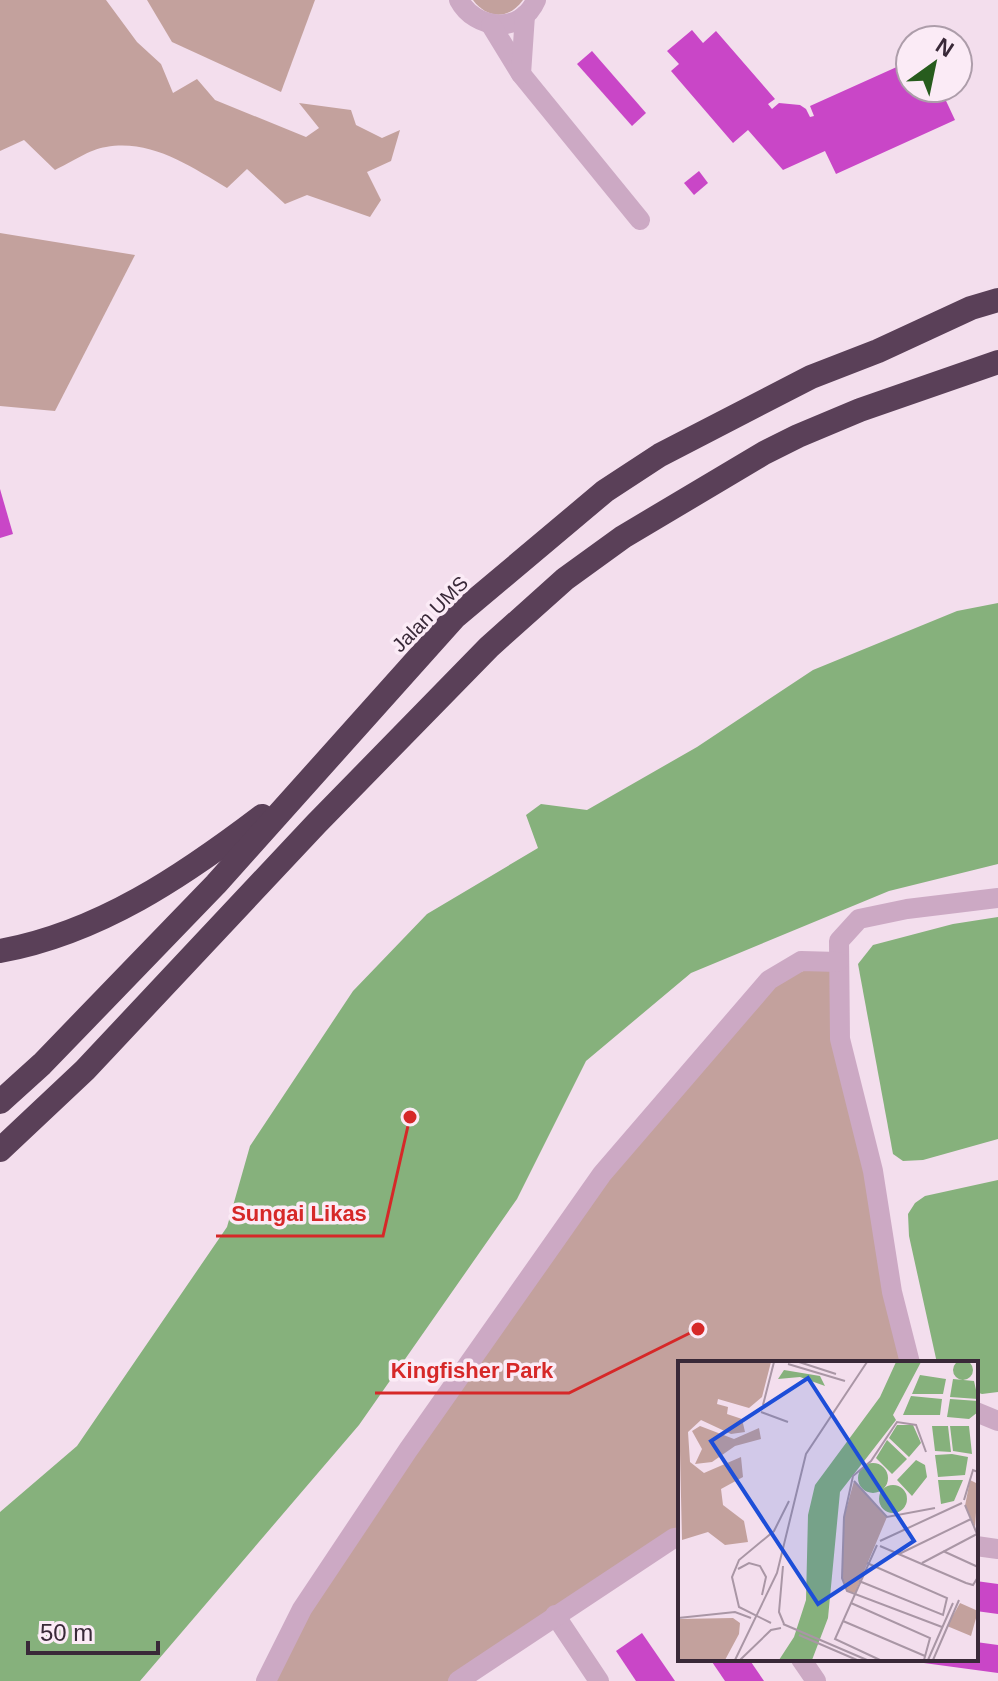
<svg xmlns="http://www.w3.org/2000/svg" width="998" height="1681" viewBox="0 0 998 1681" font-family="Helvetica,sans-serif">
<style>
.green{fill:#c3a19d}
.water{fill:#86b17c}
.building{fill:#c946c7}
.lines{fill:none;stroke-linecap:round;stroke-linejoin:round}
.minor{stroke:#cca9c4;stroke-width:20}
.highway{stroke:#5a4058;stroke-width:24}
.labels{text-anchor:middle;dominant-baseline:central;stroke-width:7;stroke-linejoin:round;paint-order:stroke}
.street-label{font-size:20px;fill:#392938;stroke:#fbebf6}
.inset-road{fill:none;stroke:#a996a5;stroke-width:2}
.view{fill:#1d4ed8;fill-opacity:0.15;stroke:#1d4ed8;stroke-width:4}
.inset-edge{fill:none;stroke:#392938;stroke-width:4}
.leader{fill:none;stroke:#d62828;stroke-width:3}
.callout-dot{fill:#d62828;stroke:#fbebf6;stroke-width:3}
.callout-label{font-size:22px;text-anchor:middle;font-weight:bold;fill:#d62828;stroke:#fbebf6;stroke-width:7;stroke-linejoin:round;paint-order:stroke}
</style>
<rect width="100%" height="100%" fill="#f3deed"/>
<!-- green -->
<g class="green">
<path d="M0 0H106L137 42 161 64 173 93 197 79 215 100 306 137 319 128 299 103 351 110 356 125 382 138 400 130 391 161 367 172 381 200 370 217 307 195 285 204 247 169 227 188C190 166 151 139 106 147 90 149 70 163 55 170L24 140 0 151Z"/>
<path d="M147 0H315L281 92 172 42Z"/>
<path d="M473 0H523C509 20 487 19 473 0Z"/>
<path d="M0 233 135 255 55 411 0 406Z"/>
<path d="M838 962 840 1039 910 1363H680V1537L458 1681H266L518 1294 769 980Z"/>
</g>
<!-- water -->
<g class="water">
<path d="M998 603V864L889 891 691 973 586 1061 517 1199 359 1425 140 1681H0V1512L77 1446 227 1227 250 1146 353 991 427 914 538 848 526 815 541 804 587 810 697 747 813 670 957 611Z"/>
<path d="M998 917V1139L923 1160 903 1161 893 1154 858 964 873 945 953 924Z"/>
<path d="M998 1180V1392L982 1394 976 1392V1363H937L909 1236 908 1214 915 1203 925 1196Z"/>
</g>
<!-- building -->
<g class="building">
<path d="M692 30 703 43 716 31 775 99 768 104 772 109 779 103 800 105 806 109 810 117 814 116 810 106 910 61V88H940L955 120 836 174 825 151 783 170 748 130 733 143 671 71 679 64 667 51Z"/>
<path d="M592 51 646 113 632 126 577 64Z"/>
<path d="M699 171 708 183 694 195 684 183Z"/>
<path d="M0 489 13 534 0 538Z"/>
<path d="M976 1581 998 1584V1614L976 1611Z"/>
<path d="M642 1633 675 1681H636L616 1651Z"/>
<path d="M976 1642 998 1645V1673L909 1661 976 1659Z"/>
<path d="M710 1659H749L764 1681H725Z"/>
</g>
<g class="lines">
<!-- minor -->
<g class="minor">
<path d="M459 0C475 30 521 35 536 0"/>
<path d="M491 25 521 74 640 220"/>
<path d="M521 74 525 15"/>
<path d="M910 1363 892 1292 873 1171 840 1039 839 941 859 919 907 909 998 898"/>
<path d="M976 1412 998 1421"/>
<path d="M976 1546 998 1549"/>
<path d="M555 1615 599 1681"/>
<path d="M801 1659 816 1681"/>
<path d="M266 1681 302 1609 408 1450 602 1174 769 980 801 961 838 962"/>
<path d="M458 1681 674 1538 680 1537"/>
</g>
<!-- highway -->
<g class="highway">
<path d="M0 951C99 933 183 876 262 816"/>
<path d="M0 1102 42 1064 216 884 455 617 605 491 660 455 811 377 878 351 971 308 998 300"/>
<path d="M0 1150 85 1070 316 824 489 647 565 579 623 537 764 453 798 436 860 410 998 362"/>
</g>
</g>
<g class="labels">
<!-- street labels -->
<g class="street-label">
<text transform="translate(430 614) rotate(-45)">Jalan UMS</text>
</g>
</g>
<!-- overview -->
<g transform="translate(678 1361)">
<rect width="300" height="300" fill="#f3deed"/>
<path d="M0 1H93L84 36 71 47 40 38 39 43 50 46 49 53 64 58 67 71 53 73 23 59 10 71 12 101 26 112 63 96 65 116 43 128 45 144 66 160 70 181 47 184 30 171 4 179ZM22 65 56 78 81 67 83 78 57 85 34 101 17 103 24 88 14 70ZM292 119 300 123 297 166 287 145ZM176 120 209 156 177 232 169 230 164 217 166 156ZM282 242 300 250 293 275 269 265ZM55 257 62 262 61 273 47 299H0V258Z" fill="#c3a19d"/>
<path d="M275 9a10 10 0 1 1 20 0a10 10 0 1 1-20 0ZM218 1H243L215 54 218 59 162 131 150 257 134 299H101L116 276 128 239 130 154 137 124 202 36ZM106 9 142 15 147 25 122 16 100 18ZM242 14 268 18 265 33H234ZM275 18 296 20 300 38 272 36ZM233 35 264 38 262 54H225ZM272 38 300 40V51L291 58 269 56ZM219 64H235L243 82 231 96 211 77ZM254 65H270L273 91 257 90ZM272 65H291L294 93 275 90ZM209 79 229 98 214 113 198 97ZM274 93 290 96 287 114 260 116 257 94ZM238 99 247 104 249 116 234 135 219 119ZM180 117a15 15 0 1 1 30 0a15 15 0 1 1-30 0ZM285 119 276 140 263 143 260 119ZM201 138a14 14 0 1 1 28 0a14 14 0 1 1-28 0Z" fill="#86b17c"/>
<path class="inset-road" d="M121 1 158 13M110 3 167 20M85 44 96 1M83 51 110 61M248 91 238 64 219 61 193 100 175 115 166 156 164 217 169 230 264 266M176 120 209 156 257 147M286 139 295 109 300 111M202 180 284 142M199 184 157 278 202 299M202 185 288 222 295 224 300 216M265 190 300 206M221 193 293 158M244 202 299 173 287 144M105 205 101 251 106 263M60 208 71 202 82 205 88 216 84 234M181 220 265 254 269 237 189 202M173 242 252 277 246 299M0 257 57 251 73 257M165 260 247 295M93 262 61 246 54 216 61 199 96 170 111 140M105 263 189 299M121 274 179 299M57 299 99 212 128 93 189 1M62 299 93 269 103 267M250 299 275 242M255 299 281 239"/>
<path class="view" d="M130 17 236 180 140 243 33 80Z"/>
<rect width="300" height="300" class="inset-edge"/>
</g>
<!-- callouts -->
<path class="leader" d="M410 1117L383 1236H216M698 1329L569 1393H375"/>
<g class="callout-dot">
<circle cx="410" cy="1117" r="8"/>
<circle cx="698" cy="1329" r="8"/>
</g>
<g class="callout-label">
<text x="299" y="1221">Sungai Likas</text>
<text x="472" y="1378">Kingfisher Park</text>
</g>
<!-- north arrow -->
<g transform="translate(934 64) rotate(33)"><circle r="38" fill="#fbebf6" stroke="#ad9daa" stroke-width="2"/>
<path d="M0-6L14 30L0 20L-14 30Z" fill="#275c1d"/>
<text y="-12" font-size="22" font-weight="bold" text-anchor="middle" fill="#392938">N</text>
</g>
<!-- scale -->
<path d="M28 1641v12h130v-12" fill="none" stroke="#392938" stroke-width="4"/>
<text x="40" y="1641" font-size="24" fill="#392938" stroke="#fbebf6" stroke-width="6" paint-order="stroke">50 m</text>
</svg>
